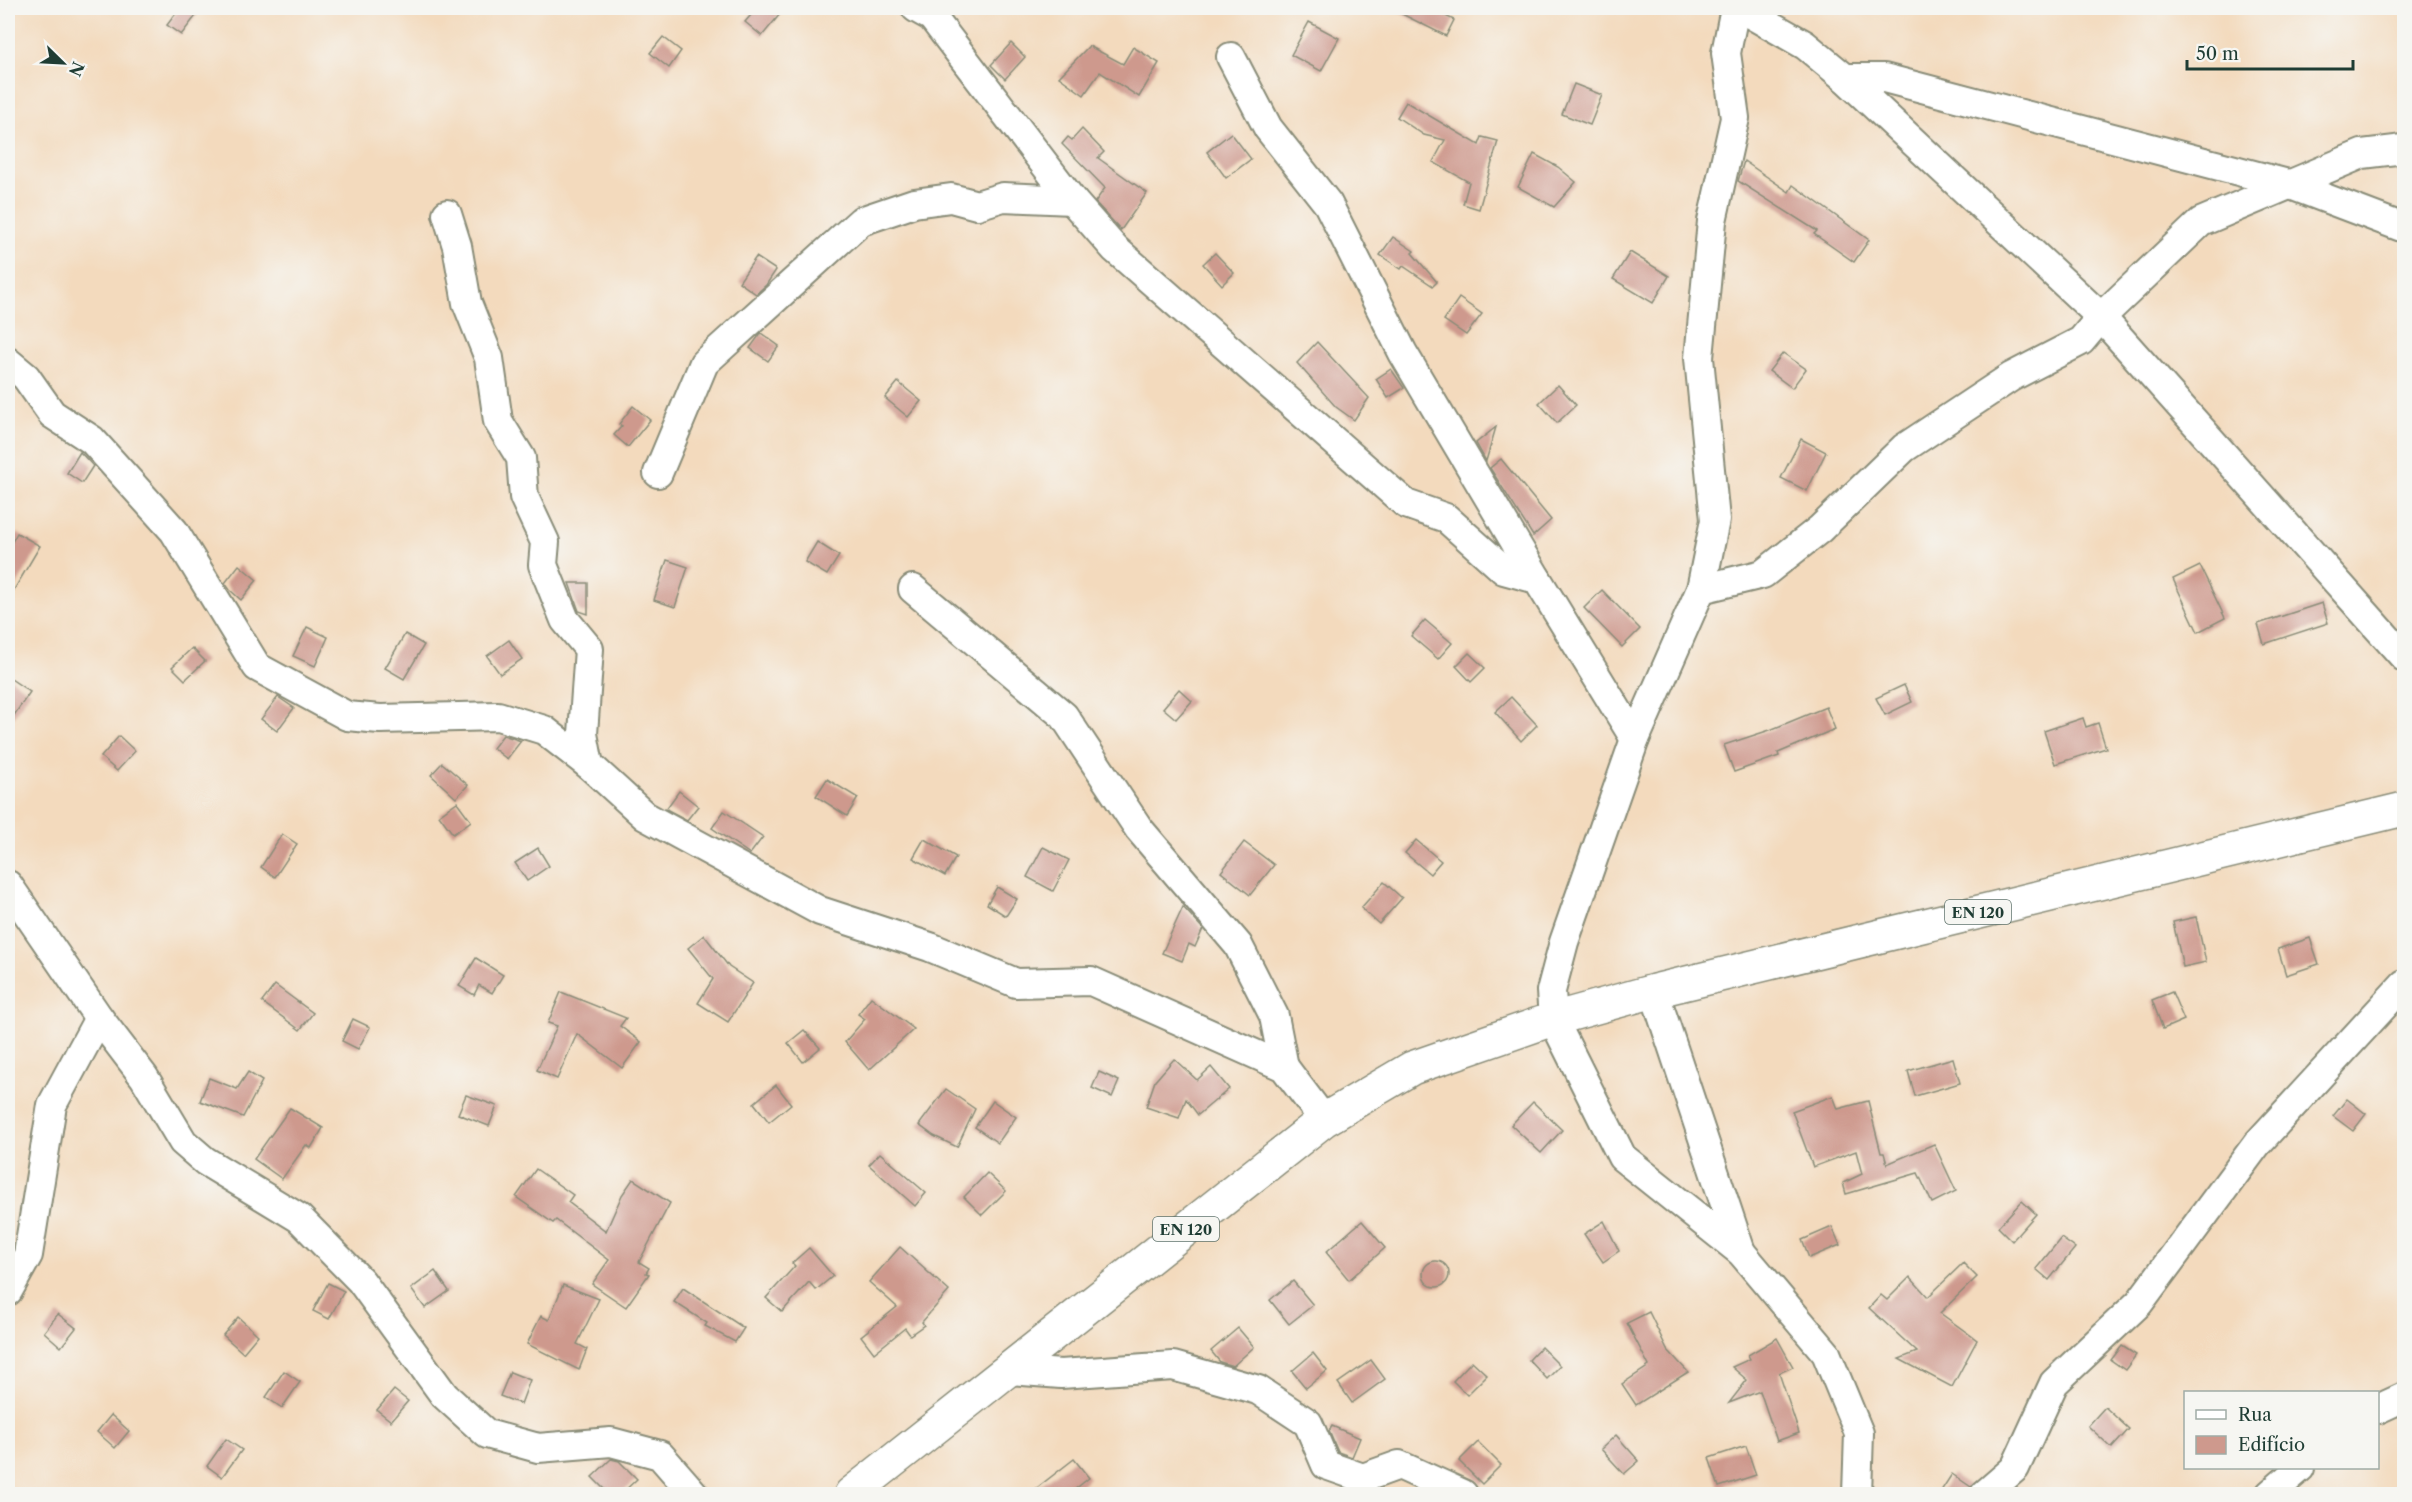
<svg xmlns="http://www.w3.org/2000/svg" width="2412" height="1502" viewBox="0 0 2412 1502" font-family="'Libre Caslon Text',serif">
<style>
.building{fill:#ce998d}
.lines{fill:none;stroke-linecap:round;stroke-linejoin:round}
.minor-casing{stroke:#898c78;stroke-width:32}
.major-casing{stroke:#898c78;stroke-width:36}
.minor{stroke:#fff;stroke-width:28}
.major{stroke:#fff;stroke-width:33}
.labels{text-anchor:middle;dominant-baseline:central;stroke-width:4.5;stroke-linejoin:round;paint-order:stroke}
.shield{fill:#f6f6f2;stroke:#60746d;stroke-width:1.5}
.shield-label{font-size:15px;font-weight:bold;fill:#1f3d34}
</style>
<rect width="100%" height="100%" fill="#f6f6f2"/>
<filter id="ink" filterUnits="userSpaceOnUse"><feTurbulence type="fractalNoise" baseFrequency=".0167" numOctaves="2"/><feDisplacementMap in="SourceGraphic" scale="12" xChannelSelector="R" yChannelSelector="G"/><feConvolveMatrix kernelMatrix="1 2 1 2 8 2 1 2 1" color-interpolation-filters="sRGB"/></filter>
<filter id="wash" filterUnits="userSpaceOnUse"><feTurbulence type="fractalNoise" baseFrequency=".008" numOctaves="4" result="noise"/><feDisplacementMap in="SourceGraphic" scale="24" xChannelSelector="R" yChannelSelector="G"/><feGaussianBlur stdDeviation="1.35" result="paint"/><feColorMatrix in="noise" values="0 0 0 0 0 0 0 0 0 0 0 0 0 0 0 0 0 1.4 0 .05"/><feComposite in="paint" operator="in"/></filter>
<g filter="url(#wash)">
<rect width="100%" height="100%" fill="#f3dabd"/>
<g id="blocks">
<!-- building -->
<g class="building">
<path d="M180 8H202L181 35 167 25Z"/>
<path d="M757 8H785L762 36 745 22Z"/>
<path d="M1390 8H1429L1454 20 1446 36Z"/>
<path d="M1309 22 1339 38 1321 71 1291 55Z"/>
<path d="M663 37 681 51 669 68 650 53Z"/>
<path d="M1011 43 1025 57 1005 79 991 65Z"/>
<path d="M1089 46 1123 64 1133 47 1159 63 1139 97 1100 72 1084 95 1059 77Z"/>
<path d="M1574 84 1602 95 1590 125 1562 114Z"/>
<path d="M1406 102 1479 145 1482 137 1498 141 1479 209 1463 204 1469 182 1433 162 1445 140 1424 135 1397 117Z"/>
<path d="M1082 129 1104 152 1098 158 1147 193 1121 230 1095 202 1105 188 1062 144 1068 137 1072 140Z"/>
<path d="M1231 133 1251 159 1226 178 1207 152Z"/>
<path d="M1534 154 1558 167 1576 182 1554 207 1518 187Z"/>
<path d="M1744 161 1789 192 1793 185 1869 240 1854 262 1814 234 1817 231 1738 181Z"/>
<path d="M1393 237 1414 251 1412 253 1437 282 1433 286 1403 266 1401 269 1380 255Z"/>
<path d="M1630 252 1669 276 1653 303 1613 279Z"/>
<path d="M1215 253 1234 273 1222 285 1203 264Z"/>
<path d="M756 257 776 270 766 285 756 294 739 282Z"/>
<path d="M1459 298 1482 314 1466 335 1444 320Z"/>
<path d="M761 333 779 346 768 361 750 348Z"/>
<path d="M1317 342 1369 398 1354 420 1336 407 1297 363Z"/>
<path d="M1783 353 1806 369 1792 388 1769 371Z"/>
<path d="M1391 369 1404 388 1388 398 1376 379Z"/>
<path d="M898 382 921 401 908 417 885 398Z"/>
<path d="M1558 385 1576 405 1557 423 1539 403Z"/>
<path d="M633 406 650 420 628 447 614 435 622 426 619 424Z"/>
<path d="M1496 427 1486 461 1476 443Z"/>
<path d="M1801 439 1826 452 1807 491 1781 478Z"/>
<path d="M80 452 93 466 82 483 67 473Z"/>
<path d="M1501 459 1551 520 1533 536 1490 468Z"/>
<path d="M17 533 40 546 8 600V549Z"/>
<path d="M817 542 839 556 827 575 805 562Z"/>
<path d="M667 560 688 567 675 607 654 600Z"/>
<path d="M239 565 257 580 241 600 230 590 225 583Z"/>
<path d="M2200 566 2225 618 2198 632 2173 579Z"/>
<path d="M569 583H588V614L579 611Z"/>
<path d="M1602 590 1640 629 1622 647 1584 608Z"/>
<path d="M2322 603 2328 623 2264 644 2258 624Z"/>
<path d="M1425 620 1452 643 1438 659 1411 636Z"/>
<path d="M307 627 328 637 315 666 293 656Z"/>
<path d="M405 634 424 645 404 679 385 668Z"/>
<path d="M509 640 522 659 500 674 487 656Z"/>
<path d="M192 648 205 661 185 680 172 667Z"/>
<path d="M1469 653 1485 668 1471 682 1456 666Z"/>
<path d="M8 677 30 692 8 724Z"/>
<path d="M1904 685 1912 702 1885 715 1876 698Z"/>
<path d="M1179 689 1192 701 1176 719 1163 708Z"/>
<path d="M278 697 294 708 277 731 261 719Z"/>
<path d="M1511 697 1537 725 1521 741 1495 712Z"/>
<path d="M1826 707 1835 729 1778 753 1779 756 1734 772 1724 745 1770 730Z"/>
<path d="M2083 718 2086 727 2098 723 2106 748 2055 764 2044 731Z"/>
<path d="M503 735 521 741 507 759 493 748Z"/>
<path d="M119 736 135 751 117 771 101 757Z"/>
<path d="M442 763 468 785 456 798 431 775Z"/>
<path d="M827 779 858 798 847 816 816 796Z"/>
<path d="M679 791 698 806 687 820 666 809Z"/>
<path d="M457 802 471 821 453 834 439 815Z"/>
<path d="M724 811 763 837 750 854 712 828Z"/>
<path d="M282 834 297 844 275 877 261 867Z"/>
<path d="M924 839 956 857 945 876 913 858Z"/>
<path d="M1416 840 1441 861 1430 874 1405 853Z"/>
<path d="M1244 842 1274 865 1250 895 1221 872Z"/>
<path d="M1043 847 1069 860 1053 891 1027 877Z"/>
<path d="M538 848 549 866 527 881 515 863Z"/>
<path d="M1384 882 1402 898 1379 924 1361 908Z"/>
<path d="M997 887 1017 899 1006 916 987 904Z"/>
<path d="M1183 907 1203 929 1195 947 1189 944 1182 961 1162 953Z"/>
<path d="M2196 917 2206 962 2183 967 2173 922Z"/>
<path d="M704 935 729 967 753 983 728 1022 698 1003 713 979 688 948Z"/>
<path d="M2310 938 2319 964 2286 975 2278 949Z"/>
<path d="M476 958 503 975 492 993 479 985 474 995 459 986Z"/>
<path d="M275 985 313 1013 300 1030 262 1002Z"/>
<path d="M561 992 626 1018 620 1026 641 1042 622 1068 577 1034 557 1079 537 1070 557 1026 548 1023Z"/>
<path d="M2172 992 2184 1020 2163 1029 2152 1000Z"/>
<path d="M871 997 914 1029 869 1070 845 1042 865 1019 858 1014Z"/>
<path d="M353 1019 370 1027 358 1049 342 1041Z"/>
<path d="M804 1030 820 1048 803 1062 788 1043Z"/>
<path d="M1953 1058 1960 1083 1915 1096 1908 1071Z"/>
<path d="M1174 1059 1197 1080 1211 1067 1229 1089 1198 1115 1186 1099 1179 1118 1146 1107 1155 1081Z"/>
<path d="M248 1072 262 1081 243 1117 200 1101 209 1078 237 1089Z"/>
<path d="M1099 1072 1119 1081 1112 1097 1092 1088Z"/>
<path d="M776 1085 791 1104 769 1122 754 1103Z"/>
<path d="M946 1089 975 1109 957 1147 934 1136 919 1125Z"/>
<path d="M466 1095 497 1106 489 1126 458 1114Z"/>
<path d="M1833 1096 1838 1109 1868 1101 1881 1153H1884L1887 1164 1934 1144 1956 1191 1932 1203 1918 1173 1846 1194 1843 1183 1862 1174 1856 1151 1813 1167 1792 1111Z"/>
<path d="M2347 1099 2366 1114 2353 1131 2333 1116Z"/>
<path d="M993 1101 1016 1117 998 1143 975 1127Z"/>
<path d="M1533 1102 1562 1130 1541 1153 1511 1125Z"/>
<path d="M290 1108 323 1128 311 1148 306 1145 282 1179 254 1159Z"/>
<path d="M880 1153 926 1193 915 1206 869 1165Z"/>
<path d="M536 1169 573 1195 568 1202 606 1231 622 1195 633 1179 670 1203 639 1262 649 1268 646 1273 649 1274 626 1307 592 1284 609 1260 556 1220 553 1223 516 1197Z"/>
<path d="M987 1173 1006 1191 982 1215 964 1197Z"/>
<path d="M2022 1201 2036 1214 2012 1241 1998 1227Z"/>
<path d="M1362 1221 1385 1248 1349 1280 1326 1252Z"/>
<path d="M1604 1221 1619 1251 1603 1262 1584 1234Z"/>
<path d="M1832 1227 1840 1245 1809 1258 1802 1240Z"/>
<path d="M2061 1238 2075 1248 2049 1280 2036 1269Z"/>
<path d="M900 1247 949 1291 922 1322 924 1325 910 1335 905 1328 874 1353 861 1336 897 1307 869 1282Z"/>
<path d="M809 1248 833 1276 816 1290 809 1282 782 1312 766 1298 795 1266 792 1263Z"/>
<circle cx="1436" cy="1274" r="13"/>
<path d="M1963 1263 1977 1277 1940 1313 1977 1340 1952 1387 1899 1359 1917 1352 1869 1308 1881 1295 1887 1300 1910 1277 1928 1297Z"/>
<path d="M435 1271 449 1291 425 1308 411 1289Z"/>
<path d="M1293 1281 1313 1305 1289 1324 1270 1300Z"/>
<path d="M328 1283 344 1291 329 1319 313 1311Z"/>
<path d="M563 1285 599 1299 577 1344 587 1349 579 1370 527 1344 541 1316 549 1320Z"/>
<path d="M683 1288 744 1328 735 1342 705 1326 707 1323 674 1302Z"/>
<path d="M1649 1312 1667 1349 1688 1372 1636 1405 1622 1384 1649 1366 1627 1323Z"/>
<path d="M58 1314 76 1328 61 1347 44 1332Z"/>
<path d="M238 1317 258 1335 243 1353 223 1335Z"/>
<path d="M1238 1328 1254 1347 1233 1366 1220 1362 1211 1351Z"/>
<path d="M1777 1338 1793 1367 1779 1373 1799 1433 1777 1441 1760 1391 1729 1403 1747 1380 1732 1367 1750 1359 1748 1355Z"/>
<path d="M2122 1346 2136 1355 2125 1370 2111 1360Z"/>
<path d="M1541 1347 1560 1366 1547 1379 1529 1360Z"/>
<path d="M1313 1353 1327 1371 1306 1388 1292 1371Z"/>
<path d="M1371 1360 1385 1379 1352 1403 1338 1383Z"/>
<path d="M1472 1361 1487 1375 1467 1395 1453 1381Z"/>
<path d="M284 1371 300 1382 282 1408 266 1397Z"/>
<path d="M510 1372 530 1380 521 1404 500 1396Z"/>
<path d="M394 1390 408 1401 391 1421 377 1410Z"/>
<path d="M2105 1407 2129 1429 2112 1448 2088 1426Z"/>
<path d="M111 1415 129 1431 115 1448 97 1432Z"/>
<path d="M1332 1426 1360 1438 1352 1457 1338 1452 1329 1431Z"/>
<path d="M1616 1435 1639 1461 1624 1474 1601 1449Z"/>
<path d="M226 1439 242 1450 222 1477 207 1466Z"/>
<path d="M1478 1442 1501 1465 1482 1484 1459 1461Z"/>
<path d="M1746 1446 1756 1475 1719 1487 1709 1458Z"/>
<path d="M611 1459 619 1461 637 1479 621 1494H609L592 1477Z"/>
<path d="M1074 1459 1089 1478 1069 1494H1029Z"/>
<path d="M1952 1474 1971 1487 1969 1494H1939Z"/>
</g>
</g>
</g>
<g filter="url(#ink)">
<use href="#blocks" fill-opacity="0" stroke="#898c78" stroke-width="1.5"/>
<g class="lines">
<defs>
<g id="minor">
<path d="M916 8 932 17 1072 200 1115 249 1406 504 1446 518 1504 570 1537 579"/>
<path d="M1735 8 1726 53 1735 118 1712 221 1699 358 1715 520 1701 589 1635 739 1564 942 1551 991 1553 1019 1622 1157 1741 1252 1826 1353 1859 1433 1857 1494"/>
<path d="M1740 8 1805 45 1845 78 2101 317 2404 657"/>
<path d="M1231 57 1268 128 1328 204 1403 353 1537 579 1635 739"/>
<path d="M1845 78H1884L2288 184 2404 228"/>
<path d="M447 214 457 246 467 303 489 358 498 421 521 458 524 497 545 542 543 565 565 620 589 649 583 734 589 765"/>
<path d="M8 362 26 377 52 414 92 440 174 531 257 667 347 716 380 719 498 716 544 730 589 765 645 816 820 911 930 947 1016 983 1091 981 1284 1067 1324 1120"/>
<path d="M658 473 704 363 861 221 914 203 951 198 977 205 1003 197 1072 200"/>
<path d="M913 589 1064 716 1139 829 1238 945 1274 1016 1284 1067"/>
<path d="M1701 589 1763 574 1820 529 1904 448 2011 377 2081 341 2101 317 2201 222 2362 154 2404 149"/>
<path d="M8 885 99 1018 144 1077 183 1142 205 1161 299 1218 361 1281 444 1395 487 1434 538 1448 611 1442 660 1455 694 1494"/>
<path d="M1654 991 1741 1252"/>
<path d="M8 1291 28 1255 52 1105 99 1018"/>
<path d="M1009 1370 1061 1374 1173 1366 1258 1390 1308 1423 1326 1465 1363 1478 1399 1465 1463 1494"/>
<path d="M2378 1409 2404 1397"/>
<path d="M1985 1494 2015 1468 2054 1383 2139 1303 2257 1144 2404 984"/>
<path d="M2270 1494 2300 1468"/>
</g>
<path id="major" d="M851 1494 1324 1120 1412 1068 1553 1019 1654 991 2404 809"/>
</defs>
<!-- minor casing -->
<use href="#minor" class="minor-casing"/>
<!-- major casing -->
<use href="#major" class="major-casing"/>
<!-- minor -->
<use href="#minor" class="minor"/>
<!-- major -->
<use href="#major" class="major"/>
</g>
</g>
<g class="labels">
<!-- shield labels -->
<g class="shield">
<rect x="1945" y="900" width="66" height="24" rx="4.5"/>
<rect x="1153" y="1217" width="66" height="24" rx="4.5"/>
</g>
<g class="shield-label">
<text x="1978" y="912">EN 120</text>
<text x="1186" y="1229">EN 120</text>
</g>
</g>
<!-- margin -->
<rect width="2412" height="1502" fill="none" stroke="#f6f6f2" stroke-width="30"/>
<!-- legend -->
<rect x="2184" y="1391" width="195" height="78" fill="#f6f6f2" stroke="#a0aca6" stroke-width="1.5"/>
<rect x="2196" y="1410" width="30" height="9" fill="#ffffff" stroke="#a0aca6" stroke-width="1.5"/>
<text x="2238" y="1421" font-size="18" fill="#1f3d34">Rua</text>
<rect x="2196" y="1436" width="30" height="18" fill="#ce998d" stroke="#a0aca6" stroke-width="1.5"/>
<text x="2238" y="1451" font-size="18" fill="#1f3d34">Edifício</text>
<!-- north arrow -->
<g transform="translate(63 63) rotate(114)" stroke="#f6f6f2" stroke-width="4.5" paint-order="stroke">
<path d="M0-4.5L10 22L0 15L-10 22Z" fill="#1f3d34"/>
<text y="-9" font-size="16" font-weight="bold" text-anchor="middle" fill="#1f3d34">N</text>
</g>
<!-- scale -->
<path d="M2187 60v9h166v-9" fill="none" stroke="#1f3d34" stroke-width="3"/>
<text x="2196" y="60" font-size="18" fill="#1f3d34" stroke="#f6f6f2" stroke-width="4.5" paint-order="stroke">50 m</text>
</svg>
